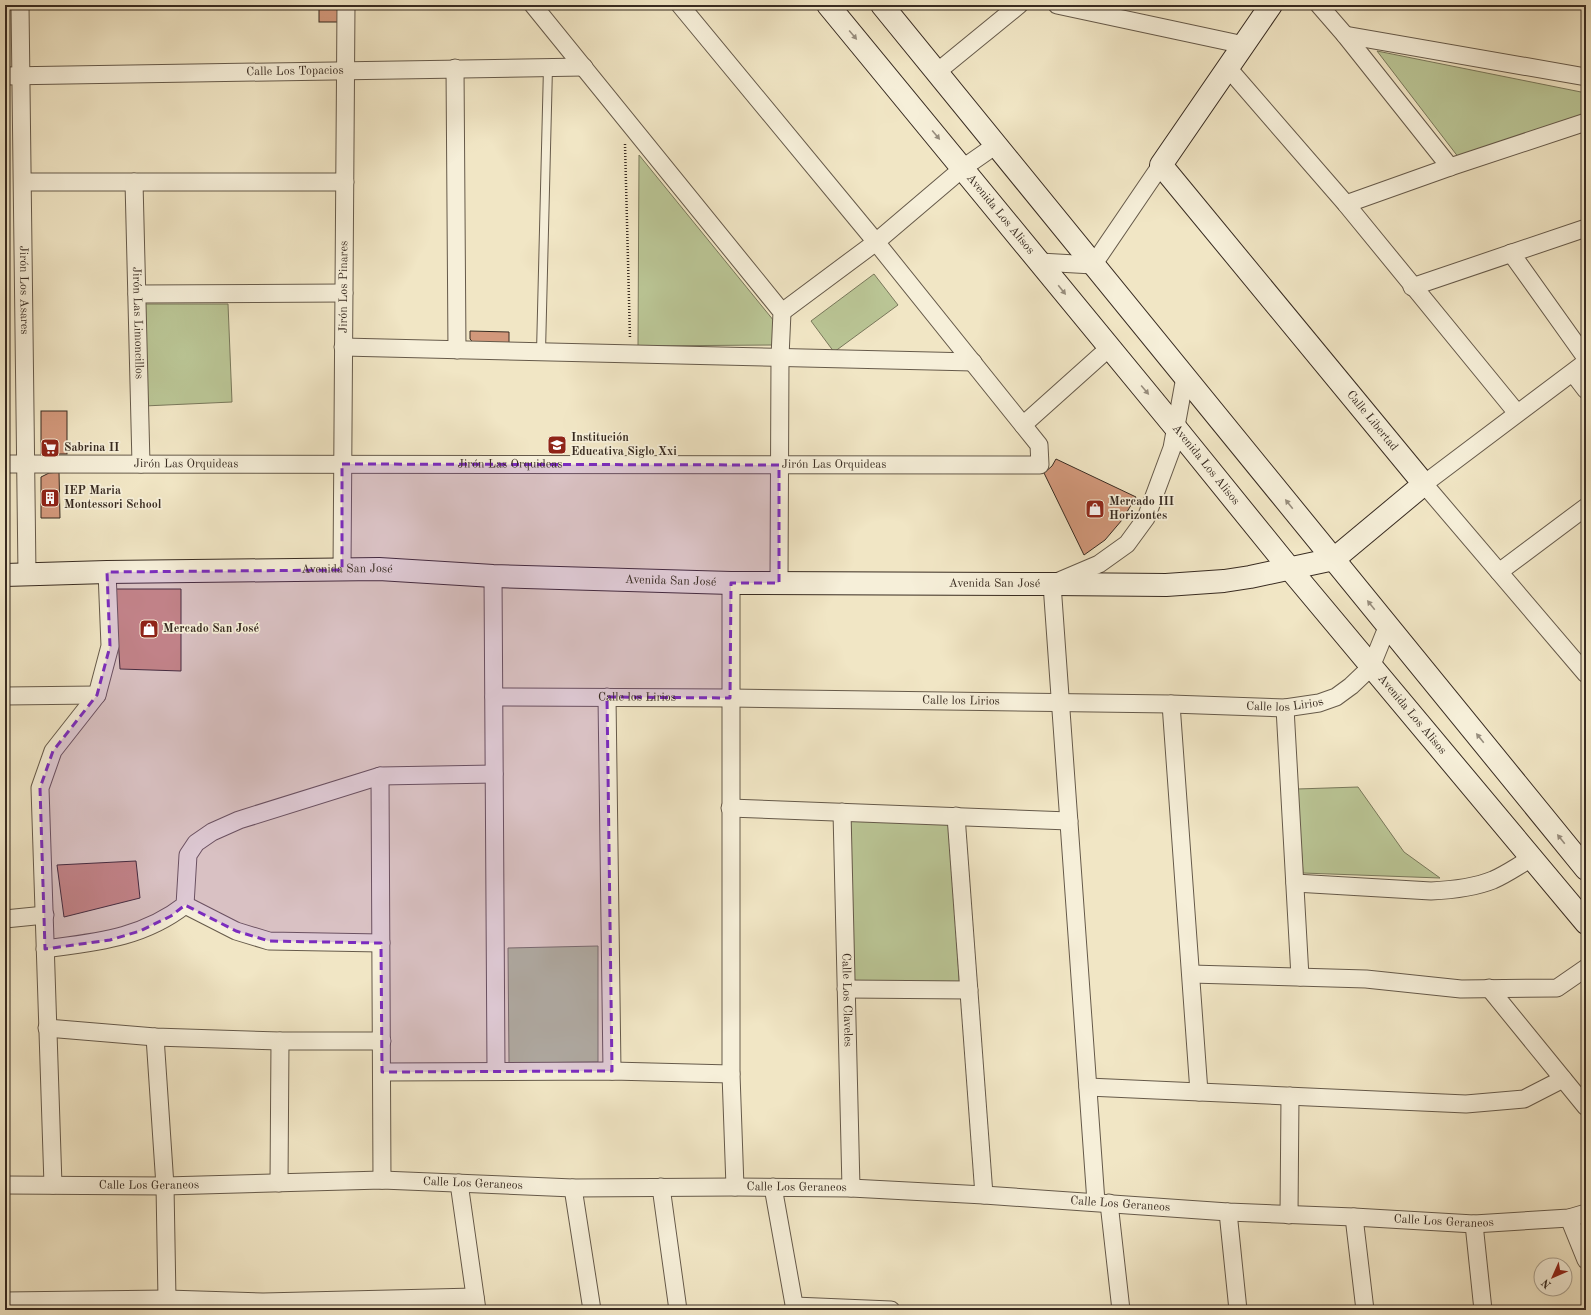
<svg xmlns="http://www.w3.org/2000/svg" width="1591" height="1315" viewBox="0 0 1591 1315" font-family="'Old Standard TT',serif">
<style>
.green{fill:#bac595;stroke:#79785b}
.building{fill:#d2987b;stroke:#382b21}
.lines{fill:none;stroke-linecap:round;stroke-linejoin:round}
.lane-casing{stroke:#665a4a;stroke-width:10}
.street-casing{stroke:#665a4a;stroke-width:19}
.secondary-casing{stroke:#382b21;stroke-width:24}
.path{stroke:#382b21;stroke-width:2.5;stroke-dasharray:1 2;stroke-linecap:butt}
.lane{stroke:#f6efd9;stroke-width:8}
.street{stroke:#f6efd9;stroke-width:17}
.secondary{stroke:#f6efd9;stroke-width:22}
.oneway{fill:#978d7d}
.marked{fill:#7b2cbf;fill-opacity:0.2;stroke:#7b2cbf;stroke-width:3;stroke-dasharray:8 5;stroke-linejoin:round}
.labels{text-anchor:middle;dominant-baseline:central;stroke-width:3.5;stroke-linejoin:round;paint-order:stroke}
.street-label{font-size:12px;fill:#382b21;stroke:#f6efd9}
.poi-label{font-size:12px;font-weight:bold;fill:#382b21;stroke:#f6efd9;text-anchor:start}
</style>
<rect width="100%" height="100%" fill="#f1e6c5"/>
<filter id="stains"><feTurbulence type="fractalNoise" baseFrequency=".005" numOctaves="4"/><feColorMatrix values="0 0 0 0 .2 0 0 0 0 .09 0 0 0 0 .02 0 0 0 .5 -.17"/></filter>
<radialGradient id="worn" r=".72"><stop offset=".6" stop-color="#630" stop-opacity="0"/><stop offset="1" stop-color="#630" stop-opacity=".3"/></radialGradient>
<!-- green -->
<g class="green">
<path d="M1377 51 1586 93V117L1459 158Z"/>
<path d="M639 155 774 321 773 345 638 346Z"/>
<path d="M874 274 898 305 834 352 811 321Z"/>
<path d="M143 304H228L232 402 144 406Z"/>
<path d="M1358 787 1404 852 1440 878 1303 873 1297 789Z"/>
<path d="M849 819 950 823 960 993 852 995Z"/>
<path d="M598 946V1062L509 1063 508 948Z"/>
</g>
<!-- building -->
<g class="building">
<rect x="319" y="5" width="22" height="17"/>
<path d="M470 331 509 332V349L478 348 470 339Z"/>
<rect x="41" y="411" width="26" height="43"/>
<path d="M1056 459 1136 497 1122 520 1105 540 1084 555 1044 473 1052 466Z"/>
<path d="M59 472 60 518H41V477L49 473Z"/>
<path d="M115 589H181V671L120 669Z"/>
<path d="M136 861 140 898 64 917 57 865Z"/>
</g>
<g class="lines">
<defs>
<path id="lane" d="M541 352 548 67"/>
<g id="street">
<path id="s1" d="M20 5 27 574"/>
<path d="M533 5 782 312 780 357 779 583"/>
<path d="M1057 5 1244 45"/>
<path d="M1319 5 1345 35 1450 167"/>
<path d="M1345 35 1586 77"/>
<path d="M455 68 457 350"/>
<path d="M1228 68 1346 204 1517 413"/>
<path d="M937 72 1019 5"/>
<path id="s2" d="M5 76 584 67"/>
<path d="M23 182H345"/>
<path id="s3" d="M134 182 141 464"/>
<path d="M1346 204 1450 167 1586 122"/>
<path d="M1511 253 1586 358"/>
<path d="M1040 262 1093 265 1161 165"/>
<path d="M1412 287 1586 228"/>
<path d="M137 294 344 293"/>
<path d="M782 312 876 242 963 168 996 145"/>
<path d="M343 347 973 362"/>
<path d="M1586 362 1424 484 1586 674"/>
<path d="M1573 373 1586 390"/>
<path d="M1023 425 1109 348"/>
<path id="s4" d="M5 464 1040 465 1039 445 876 242 680 5"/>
<path id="s5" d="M342 570 346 5"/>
<path d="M1499 572 1586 507"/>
<path d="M493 576 496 1071"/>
<path d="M731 583V1074L735 1187"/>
<path d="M5 696 97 695"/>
<path id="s6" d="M494 697 730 698 1171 704 1285 708 1319 703 1336 697 1351 686 1371 667 1388 625"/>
<path d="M607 697 612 1071"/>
<path d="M1171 704 1199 1092"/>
<path d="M1285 708 1300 977"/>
<path d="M380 776 382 1180"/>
<path d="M730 808 1069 821"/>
<path id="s7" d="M842 812 851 1188"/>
<path d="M956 816 984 1195"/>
<path d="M1295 883 1431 891C1453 890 1473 888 1493 880 1507 874 1519 865 1532 858"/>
<path d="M185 905 236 931 269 941 381 943"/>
<path d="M5 919 45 915"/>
<path d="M45 949C96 942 143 938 185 905L188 855 196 843 212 832 239 820 380 776 494 774"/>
<path d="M1191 974 1366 979 1461 989 1557 988 1586 968"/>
<path d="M1489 988 1586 1107"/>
<path d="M846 989 969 990"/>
<path d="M47 1028 155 1037 280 1041H382"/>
<path d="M155 1037 165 1186 167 1299"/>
<path d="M382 1072 612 1071 731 1074"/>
<path d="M1088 1087 1466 1104 1524 1099 1563 1079"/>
<path d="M279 1183 280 1041"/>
<path d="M459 1183 477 1310"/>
<path id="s8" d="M5 1185 165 1186 382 1180 573 1188 735 1187 851 1188 984 1195 1228 1212 1354 1217 1474 1224 1569 1218 1586 1213"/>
<path d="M53 1185 40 788 53 751 97 695 110 646 107 572"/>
<path d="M661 1187 678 1310"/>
<path d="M773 1187 795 1310"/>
<path d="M573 1188 592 1310"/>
<path d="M1096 1202 1052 584 1099 564 1127 544 1146 518 1172 448 1185 377"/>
<path d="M1109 1203 1121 1310"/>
<path d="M1228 1212 1238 1310"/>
<path d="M1289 1215 1290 1096"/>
<path d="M1354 1217 1365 1310"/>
<path d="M1569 1218 1586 1260"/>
<path d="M1474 1224 1483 1310"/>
<path d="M5 1301 167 1299 263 1302 475 1297"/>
<path d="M794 1306 891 1310"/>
</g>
<g id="secondary">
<path id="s9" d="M828 5 1175 427 1290 569 1586 923"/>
<path d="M882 5 1586 869"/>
<path id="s10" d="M5 575 107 572 379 569 493 576 731 583 1052 584 1166 585 1224 581 1250 577 1334 559 1424 484 1161 165 1271 5"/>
</g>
</defs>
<!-- lane casing -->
<use href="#lane" class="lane-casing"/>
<!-- street casing -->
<use href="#street" class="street-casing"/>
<!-- secondary casing -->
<use href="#secondary" class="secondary-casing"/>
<!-- path -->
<path class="path" d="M625 144 630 339"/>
<!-- lane -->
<use href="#lane" class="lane"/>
<!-- street -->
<use href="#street" class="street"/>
<!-- secondary -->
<use href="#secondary" class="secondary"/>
</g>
<!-- one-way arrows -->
<defs><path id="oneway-solid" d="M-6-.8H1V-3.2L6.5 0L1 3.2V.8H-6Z"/></defs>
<g class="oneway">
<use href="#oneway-solid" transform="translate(853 35) rotate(50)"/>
<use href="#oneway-solid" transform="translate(936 135) rotate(50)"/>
<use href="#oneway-solid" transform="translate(1062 290) rotate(51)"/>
<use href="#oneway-solid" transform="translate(1145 390) rotate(50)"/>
<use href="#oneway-solid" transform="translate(1289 504) rotate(-129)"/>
<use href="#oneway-solid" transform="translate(1371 605) rotate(-129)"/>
<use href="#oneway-solid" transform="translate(1480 738) rotate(-129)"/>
<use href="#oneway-solid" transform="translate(1561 839) rotate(-129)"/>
</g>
<!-- marked area -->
<path class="marked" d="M342 464 779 465V583H731L730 698 607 697 612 1071 382 1072 381 943 269 941 236 931 185 905 171 916 140 931 110 940 45 949 40 788 53 751 97 695 110 646 107 572 342 570Z"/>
<!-- icons -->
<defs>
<symbol id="school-square" viewBox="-11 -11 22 22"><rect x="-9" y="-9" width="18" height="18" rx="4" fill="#8f2418" stroke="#f6efd9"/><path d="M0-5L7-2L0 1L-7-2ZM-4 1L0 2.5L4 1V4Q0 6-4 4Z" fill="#fff"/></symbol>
<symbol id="supermarket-square" viewBox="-11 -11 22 22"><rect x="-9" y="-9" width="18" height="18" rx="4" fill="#8f2418" stroke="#f6efd9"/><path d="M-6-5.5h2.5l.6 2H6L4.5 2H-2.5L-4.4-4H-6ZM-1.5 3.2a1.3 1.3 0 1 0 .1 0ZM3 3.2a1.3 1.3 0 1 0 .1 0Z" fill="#fff"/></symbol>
<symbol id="building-square" viewBox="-11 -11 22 22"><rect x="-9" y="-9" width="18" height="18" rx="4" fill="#8f2418" stroke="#f6efd9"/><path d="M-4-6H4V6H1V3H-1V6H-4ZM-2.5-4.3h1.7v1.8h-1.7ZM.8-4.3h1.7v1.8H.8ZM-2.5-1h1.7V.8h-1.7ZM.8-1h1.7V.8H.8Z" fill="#fff"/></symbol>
<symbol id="shop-square" viewBox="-11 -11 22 22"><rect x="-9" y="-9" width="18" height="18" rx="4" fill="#8f2418" stroke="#f6efd9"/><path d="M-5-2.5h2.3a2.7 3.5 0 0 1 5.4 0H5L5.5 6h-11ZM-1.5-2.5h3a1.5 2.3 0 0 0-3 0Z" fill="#fff"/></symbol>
</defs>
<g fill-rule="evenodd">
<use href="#school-square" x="546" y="434" width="22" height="22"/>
<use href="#supermarket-square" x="39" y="437" width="22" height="22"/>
<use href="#building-square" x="39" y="487" width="22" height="22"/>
<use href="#shop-square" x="1084" y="498" width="22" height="22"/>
<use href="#shop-square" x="138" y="618" width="22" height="22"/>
</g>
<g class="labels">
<!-- street labels -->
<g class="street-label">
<text stroke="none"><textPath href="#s2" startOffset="290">Calle Los Topacios</textPath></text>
<text stroke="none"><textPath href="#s9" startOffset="271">Avenida Los Alisos</textPath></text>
<text stroke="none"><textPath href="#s5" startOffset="283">Jirón Los Pinares</textPath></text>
<text stroke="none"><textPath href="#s1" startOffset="285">Jirón Los Asares</textPath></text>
<text stroke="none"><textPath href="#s3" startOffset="141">Jirón Las Limoncillos</textPath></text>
<text transform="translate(1372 421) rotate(51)">Calle Libertad</text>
<text stroke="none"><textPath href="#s4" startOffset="181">Jirón Las Orquideas</textPath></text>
<text stroke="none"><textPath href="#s4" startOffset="505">Jirón Las Orquideas</textPath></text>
<text stroke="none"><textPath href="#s4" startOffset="829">Jirón Las Orquideas</textPath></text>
<text stroke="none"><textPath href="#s9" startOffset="595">Avenida Los Alisos</textPath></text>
<text stroke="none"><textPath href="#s10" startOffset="342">Avenida San José</textPath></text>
<text stroke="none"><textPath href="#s10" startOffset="666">Avenida San José</textPath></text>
<text stroke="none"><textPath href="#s10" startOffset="990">Avenida San José</textPath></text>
<text stroke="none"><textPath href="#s6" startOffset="143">Calle los Lirios</textPath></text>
<text stroke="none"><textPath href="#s6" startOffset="467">Calle los Lirios</textPath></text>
<text stroke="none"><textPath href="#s6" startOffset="791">Calle los Lirios</textPath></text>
<text stroke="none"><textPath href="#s9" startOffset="919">Avenida Los Alisos</textPath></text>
<text stroke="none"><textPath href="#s7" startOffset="188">Calle Los Claveles</textPath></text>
<text stroke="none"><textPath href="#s8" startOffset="468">Calle Los Geraneos</textPath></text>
<text stroke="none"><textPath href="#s8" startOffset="144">Calle Los Geraneos</textPath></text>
<text stroke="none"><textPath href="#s8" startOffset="792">Calle Los Geraneos</textPath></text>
<text stroke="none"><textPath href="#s8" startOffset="1116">Calle Los Geraneos</textPath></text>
<text stroke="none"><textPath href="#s8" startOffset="1440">Calle Los Geraneos</textPath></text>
</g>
<!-- poi labels -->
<g class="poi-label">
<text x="571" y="438">Institución<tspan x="571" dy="14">Educativa Siglo Xxi</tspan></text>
<text x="64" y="448">Sabrina II</text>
<text x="64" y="491">IEP Maria<tspan x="64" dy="14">Montessori School</tspan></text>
<text x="1109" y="502">Mercado III<tspan x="1109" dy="14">Horizontes</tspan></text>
<text x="163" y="629">Mercado San José</text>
</g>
</g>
<!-- margin -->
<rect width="1591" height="1315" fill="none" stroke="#f1e6c5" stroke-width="20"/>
<rect x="6" y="6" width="1579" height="1303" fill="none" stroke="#382b21" stroke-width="2"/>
<rect x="10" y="10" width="1571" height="1295" fill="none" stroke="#382b21"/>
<!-- north arrow -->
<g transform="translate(1553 1277) rotate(225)"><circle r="19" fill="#f6efd9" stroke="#aaa18f"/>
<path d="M0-3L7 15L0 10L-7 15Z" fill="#8f2418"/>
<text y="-6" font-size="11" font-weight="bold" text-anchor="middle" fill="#382b21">N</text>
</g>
<rect width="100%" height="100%" filter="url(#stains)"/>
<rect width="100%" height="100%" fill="url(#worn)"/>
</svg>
